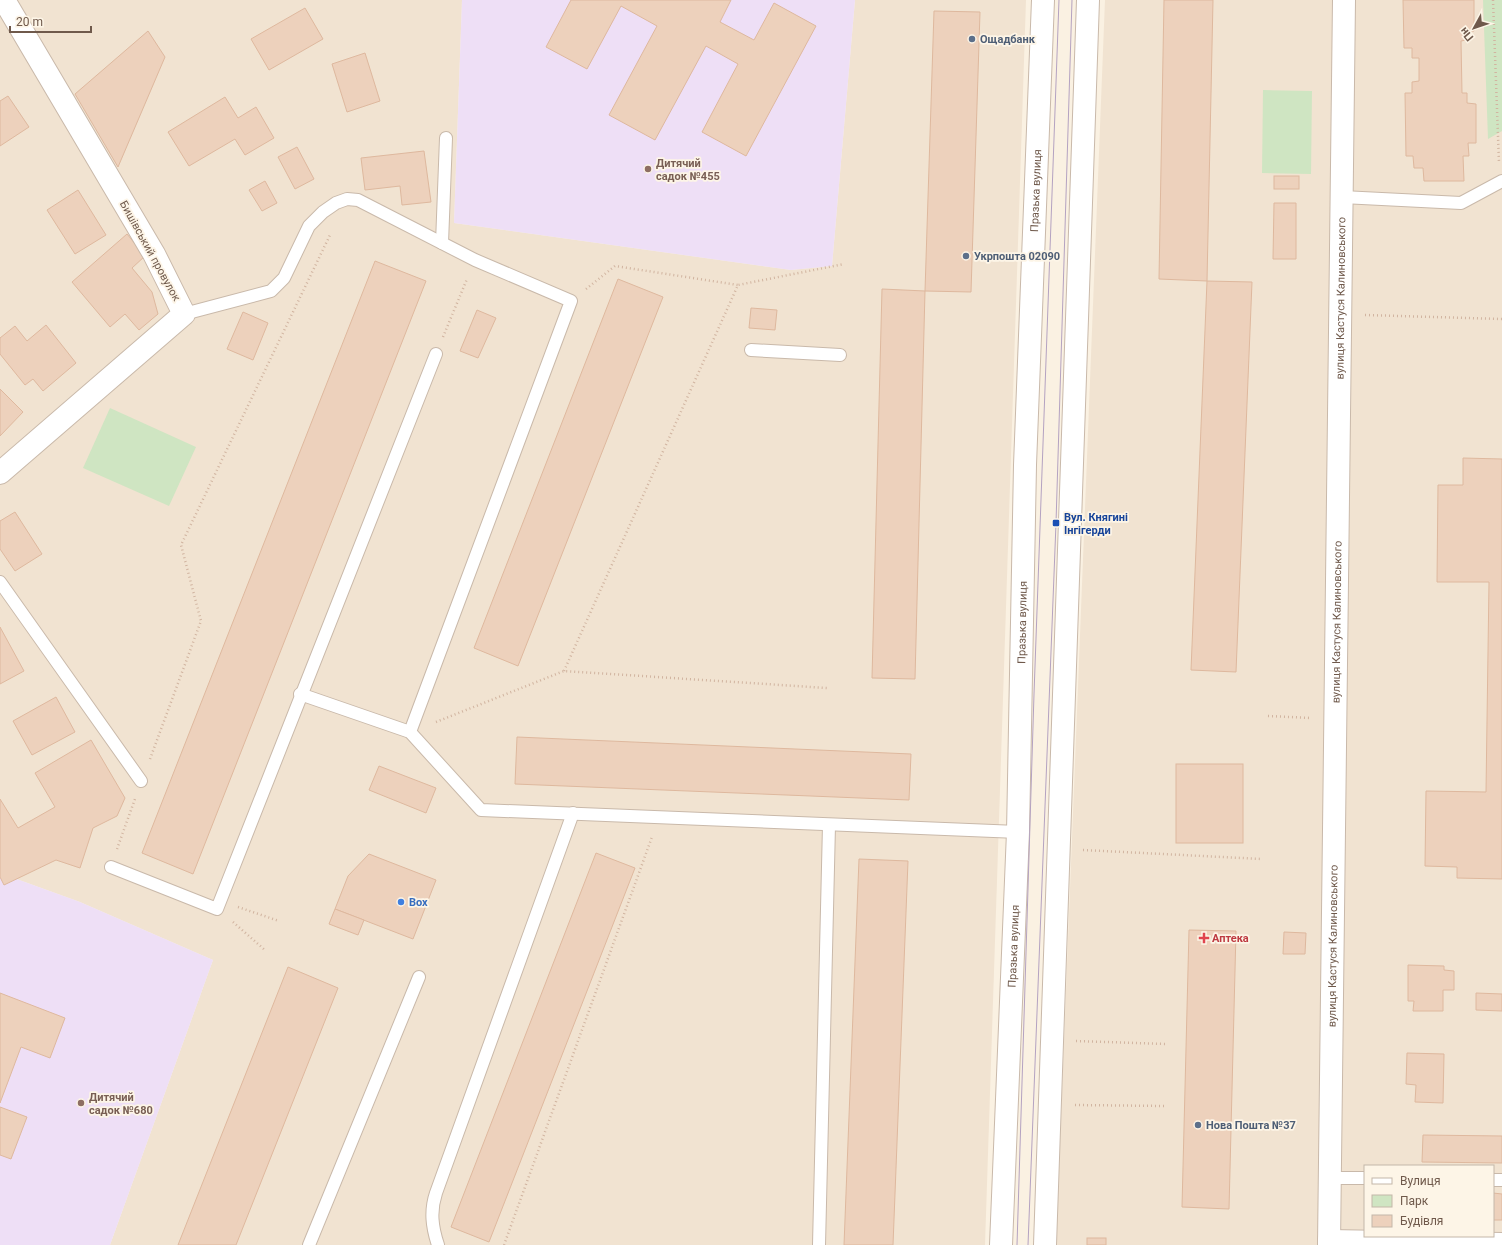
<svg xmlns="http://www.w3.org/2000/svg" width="1502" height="1245" viewBox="0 0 1502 1245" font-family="Roboto,sans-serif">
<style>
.residential{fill:#f1e3d1;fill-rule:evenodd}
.education{fill:#eedff6}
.green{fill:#cfe5c2}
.building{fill:#edd1bc;stroke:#deb89e}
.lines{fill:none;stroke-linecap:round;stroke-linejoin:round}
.service-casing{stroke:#c9b9aa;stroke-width:14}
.minor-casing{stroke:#c9b9aa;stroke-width:24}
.tertiary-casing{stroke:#c9b9aa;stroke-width:24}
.path{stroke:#d1b4a0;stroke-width:2.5;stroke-dasharray:1 3;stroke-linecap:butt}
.service{stroke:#fff;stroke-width:12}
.minor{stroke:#fff;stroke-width:22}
.tertiary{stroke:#fff;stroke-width:22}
.tram{stroke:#b4a2c1;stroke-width:1}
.service-dot{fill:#5c6f8a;stroke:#fdf5e7;stroke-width:1.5}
.education-dot{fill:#8d6e63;stroke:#fdf5e7;stroke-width:1.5}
.transit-dot{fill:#1a4fb4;stroke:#fdf5e7;stroke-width:1.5}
.shop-dot{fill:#3f7fe0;stroke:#fdf5e7;stroke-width:1.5}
.health-dot{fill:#e0444e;stroke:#fdf5e7;stroke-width:1.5}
.labels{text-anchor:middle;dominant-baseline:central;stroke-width:3.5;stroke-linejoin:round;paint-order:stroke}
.service-label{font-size:11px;font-weight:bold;fill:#4e5e75;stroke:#fdf5e7;text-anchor:start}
.education-label{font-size:11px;font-weight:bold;fill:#785e54;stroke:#fdf5e7;text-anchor:start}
.street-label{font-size:11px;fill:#6f594b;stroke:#fdf5e7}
.transit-label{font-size:11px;font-weight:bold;fill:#164399;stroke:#fdf5e7;text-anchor:start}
.shop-label{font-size:11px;font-weight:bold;fill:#366cbe;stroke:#fdf5e7;text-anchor:start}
.health-label{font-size:11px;font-weight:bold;fill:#be3a42;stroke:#fdf5e7;text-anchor:start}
</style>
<rect width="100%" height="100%" fill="#faf1e2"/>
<!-- residential -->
<g class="residential">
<path d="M0 0H462L454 223 791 270 832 266 855 0H1026L985 1245H110L213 960 80 902 0 873Z"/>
<path d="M1105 0H1502V1245H1056ZM1365 1166H1493V1236H1365Z"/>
</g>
<!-- education -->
<g class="education">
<path d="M462 0H855L832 266 791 270 454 223Z"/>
<path d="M0 873 80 902 213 960 110 1245H0Z"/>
</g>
<!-- green -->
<g class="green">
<path d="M1483 0H1502V131L1488 139Z"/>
<path d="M1263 90 1312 91 1311 174 1262 173Z"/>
<path d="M110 408 196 447 169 506 83 468Z"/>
</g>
<!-- building -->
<g class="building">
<path d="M571 0H731L720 22 754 40 774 3 816 26 746 156 702 132 738 64 706 46 655 140 609 115 657 26 621 6 587 69 546 47Z"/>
<path d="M1164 0H1213L1207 281 1159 279Z"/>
<path d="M1403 0H1474V31L1466 32V40L1461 41 1462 93H1467V103L1476 104V143H1468L1469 156H1463L1464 181H1424L1423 168H1414L1413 156H1406L1405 93H1412V82L1419 81V58H1412V48H1404Z"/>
<path d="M305 8 323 39 269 70 251 39Z"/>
<path d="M934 11 980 12 971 292 925 291Z"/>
<path d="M148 31 165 57 118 167 75 94Z"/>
<path d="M365 53 380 101 347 112 332 64Z"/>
<path d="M8 96 29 127 0 146V101Z"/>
<path d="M225 97 238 118 256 107 274 138 245 155 235 139 189 166 168 132Z"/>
<path d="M297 147 314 179 295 189 278 157Z"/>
<path d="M424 151 431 202 402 205 400 186 365 190 361 158Z"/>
<rect x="1274" y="176" width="25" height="13"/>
<path d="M265 181 277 203 262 211 249 190Z"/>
<path d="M78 190 106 235 75 254 47 210Z"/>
<path d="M1274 203H1296V259H1273Z"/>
<path d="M127 234 145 256 132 268 152 292 158 314 139 330 125 314 110 327 72 282Z"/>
<path d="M375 261 426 281 193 874 142 853Z"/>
<path d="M618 279 663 297 518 666 474 648Z"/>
<path d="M1207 281 1252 282 1236 672 1191 670Z"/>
<path d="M882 289 925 291 915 679 872 678Z"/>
<path d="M751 308 777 310 775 330 749 328Z"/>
<path d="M477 310 496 318 478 358 460 351Z"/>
<path d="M243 312 268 323 253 360 227 349Z"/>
<path d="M46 325 76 363 43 391 33 379 25 385 0 354V338L15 326 27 341Z"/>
<path d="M0 389 23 412 0 436Z"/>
<path d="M1463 458 1502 459V879L1457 878V867L1425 866 1426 791 1486 792 1489 582H1437L1438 485H1463Z"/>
<path d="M15 512 42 554 15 571 0 549V521Z"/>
<path d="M0 627 24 671 0 684Z"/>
<path d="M56 697 75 732 32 755 13 721Z"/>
<path d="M517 737 911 754 909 800 515 784Z"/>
<path d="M91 740 125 798 117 816 93 828 80 868 56 860 4 885 0 877V799L18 828 55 807 35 773Z"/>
<rect x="1176" y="764" width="67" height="79"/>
<path d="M379 766 436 788 426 813 369 790Z"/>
<path d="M596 853 635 868 489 1242 451 1227Z"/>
<path d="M369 854 436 880 413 939 335 909 348 876Z"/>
<path d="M859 859 908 861 893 1245H844Z"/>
<path d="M335 909 364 920 358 935 329 924Z"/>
<path d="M1189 930 1236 931 1229 1209 1182 1207Z"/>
<path d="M1284 932 1306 933 1305 954H1283Z"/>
<path d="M1408 965 1444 966V970L1454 971V990H1443V1011H1413L1414 1001H1408Z"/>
<path d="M288 967 338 988 236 1245H178Z"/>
<path d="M0 993 65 1018 50 1058 21 1047 0 1103Z"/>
<path d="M1476 993 1502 994V1011L1476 1010Z"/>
<path d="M1407 1053 1444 1054 1443 1103 1415 1102 1416 1085 1406 1084Z"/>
<path d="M0 1107 27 1117 11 1159 0 1155Z"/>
<path d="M1423 1135 1502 1136V1163L1422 1162Z"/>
<path d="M1493 1193 1502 1194V1220H1493Z"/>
<rect x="1087" y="1238" width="19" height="7"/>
</g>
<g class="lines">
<defs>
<g id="service">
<path d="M1342 197 1461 203 1502 181"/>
<path d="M442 243 446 138"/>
<path d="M184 314 271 291 284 278 309 226 323 212 336 203 347 199 358 200 475 260 571 301 410 732"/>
<path d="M751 350 840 355"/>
<path d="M0 582 141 781"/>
<path d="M300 694 410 732 481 810 1018 832"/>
<path d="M111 867 217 909 436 354"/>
<path d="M1330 1178H1365"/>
<path d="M1493 1180H1502"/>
<path d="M309 1245 419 977"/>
<path d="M438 1245C432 1227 430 1211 436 1193L573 813"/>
<path d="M819 1245 829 825"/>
</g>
<g id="minor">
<path d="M0 473 184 314 154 254 4 0"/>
<path d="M1329 1241 1502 1244"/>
<path id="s1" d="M1329 1245 1344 0"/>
</g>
<g id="tertiary">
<path id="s2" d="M1001 1245 1018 832 1025 465 1043 0"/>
<path d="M1045 1245 1088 0"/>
</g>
</defs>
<!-- service casing -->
<use href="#service" class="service-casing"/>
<!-- minor casing -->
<use href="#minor" class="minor-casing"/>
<!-- tertiary casing -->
<use href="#tertiary" class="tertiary-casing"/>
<!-- path -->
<g class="path">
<path d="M1493 0 1499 163"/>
<path d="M586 289 615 266 738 285"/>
<path d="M1365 315 1502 319"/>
<path d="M443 337 467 279"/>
<path d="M564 671 738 285 844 264"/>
<path d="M1268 716 1311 718"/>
<path d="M436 722 564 671 827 688"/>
<path d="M150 759 201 621 181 545 330 235"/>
<path d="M117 849 135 799"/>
<path d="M1083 850 1262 859"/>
<path d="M238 907 279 921"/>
<path d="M233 922 266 951"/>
<path d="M1076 1041 1166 1044"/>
<path d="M1075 1105 1165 1106"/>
<path d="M504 1245 652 837"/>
</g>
<!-- service -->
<use href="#service" class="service"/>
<!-- minor -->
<use href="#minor" class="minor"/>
<!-- tertiary -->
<use href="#tertiary" class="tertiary"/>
<!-- tram -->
<g class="tram">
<path d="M1017 1245 1034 694 1059 0"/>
<path d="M1028 1245 1056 523 1072 0"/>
</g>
</g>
<!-- markers -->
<g class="service-dot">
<circle cx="972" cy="39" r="4"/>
<circle cx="966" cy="256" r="4"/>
<circle cx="1198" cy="1125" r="4"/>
</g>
<g class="education-dot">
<circle cx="648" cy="169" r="4"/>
<circle cx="81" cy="1103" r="4"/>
</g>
<rect class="transit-dot" x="1052" y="519" width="8" height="8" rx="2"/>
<circle class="shop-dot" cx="401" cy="902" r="4"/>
<path class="health-dot" d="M1202 932h4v4h4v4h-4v4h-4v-4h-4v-4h4z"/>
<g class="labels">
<!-- service labels -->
<g class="service-label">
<text x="980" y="39">Ощадбанк</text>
<text x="974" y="256">Укрпошта 02090</text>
<text x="1206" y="1125">Нова Пошта №37</text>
</g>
<!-- education labels -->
<g class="education-label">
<text x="656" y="163">Дитячий<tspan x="656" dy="13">садок №455</tspan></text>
<text x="89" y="1097">Дитячий<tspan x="89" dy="13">садок №680</tspan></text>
</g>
<!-- street labels -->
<g class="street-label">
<text stroke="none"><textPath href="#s2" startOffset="1055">Празька вулиця</textPath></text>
<text transform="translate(150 251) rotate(61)">Бишівський провулок</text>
<text stroke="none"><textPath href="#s1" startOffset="947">вулиця Кастуся Калиновського</textPath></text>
<text stroke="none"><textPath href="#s2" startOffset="623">Празька вулиця</textPath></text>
<text stroke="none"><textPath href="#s1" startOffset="623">вулиця Кастуся Калиновського</textPath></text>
<text stroke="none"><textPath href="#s2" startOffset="299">Празька вулиця</textPath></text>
<text stroke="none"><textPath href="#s1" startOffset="299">вулиця Кастуся Калиновського</textPath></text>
</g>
<!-- transit labels -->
<g class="transit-label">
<text x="1064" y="517">Вул. Княгині<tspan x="1064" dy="13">Інгігерди</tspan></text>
</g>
<!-- shop labels -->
<g class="shop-label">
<text x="409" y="902">Box</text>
</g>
<!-- health labels -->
<g class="health-label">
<text x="1212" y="938">Аптека</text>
</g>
</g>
<!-- legend -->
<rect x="1364" y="1165" width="130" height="72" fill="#fdf5e7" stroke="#c4b7a9"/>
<rect x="1372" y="1178" width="20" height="6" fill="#ffffff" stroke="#c4b7a9"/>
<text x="1400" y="1185" font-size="12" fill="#6f594b">Вулиця</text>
<rect x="1372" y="1195" width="20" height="12" fill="#cfe5c2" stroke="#c4b7a9"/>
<text x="1400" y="1205" font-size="12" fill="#6f594b">Парк</text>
<rect x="1372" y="1215" width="20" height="12" fill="#edd1bc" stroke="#c4b7a9"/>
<text x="1400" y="1225" font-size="12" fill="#6f594b">Будівля</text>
<!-- north arrow -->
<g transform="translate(1474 28) rotate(230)" stroke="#fdf5e7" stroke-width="3" paint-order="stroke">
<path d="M0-3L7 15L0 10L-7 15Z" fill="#6f594b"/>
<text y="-6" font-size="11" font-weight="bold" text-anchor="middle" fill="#6f594b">Пн</text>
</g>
<!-- scale -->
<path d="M10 26v6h81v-6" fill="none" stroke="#6f594b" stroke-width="2"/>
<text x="16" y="26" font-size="12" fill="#6f594b" stroke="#fdf5e7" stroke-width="3" paint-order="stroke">20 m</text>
</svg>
